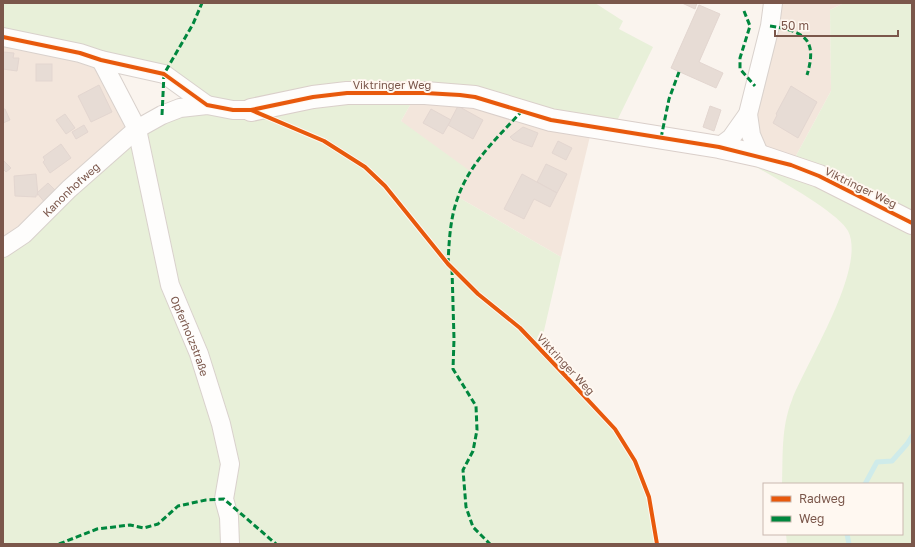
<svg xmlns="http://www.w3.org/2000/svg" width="915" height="547" viewBox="0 0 915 547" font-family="'Golos Text',sans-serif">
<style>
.residential{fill:#f3e6dc}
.green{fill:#e8f0d9}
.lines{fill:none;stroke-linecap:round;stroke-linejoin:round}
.stream{stroke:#cfebea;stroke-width:5}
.building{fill:#e7dcd5;stroke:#e3d6d0}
.street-casing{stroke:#d9d1cc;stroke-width:20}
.secondary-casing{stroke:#dacfca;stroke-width:24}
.street{stroke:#fefdfc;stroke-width:18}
.secondary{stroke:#fefdfc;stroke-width:22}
.quiet{stroke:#00873e;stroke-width:3;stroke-dasharray:6 3;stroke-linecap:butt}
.cycleway-casing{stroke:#fff8f1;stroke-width:6}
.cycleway{stroke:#e8590c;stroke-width:4}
.labels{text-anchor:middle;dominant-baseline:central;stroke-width:4;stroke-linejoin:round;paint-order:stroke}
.street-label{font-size:11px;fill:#7b574b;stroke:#fff8f1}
</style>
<rect width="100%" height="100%" fill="#faf4ee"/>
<!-- residential -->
<g class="residential">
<path d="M773 3H844L830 10 831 91 791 165 760 156 751 135Z"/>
<path d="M3 37 101 60 137 129 3 248Z"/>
<path d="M417 93 592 128 561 257 458 197 401 121Z"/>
</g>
<!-- green -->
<g class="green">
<path d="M3 3H595L623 21 619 29 653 47 612 131 417 93 401 121 470 171 458 197 561 257 540 348C581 392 632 436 649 496 653 512 652 529 657 544H3V248L137 129 206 105 180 84 3 37Z"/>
<path d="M844 3H912V544H787L786 534H902V484H782C783 456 781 427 792 400 806 363 867 268 848 231 836 208 745 161 719 147L748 114 760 156 791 165 831 91 830 10Z"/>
</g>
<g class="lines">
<!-- stream -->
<g class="stream">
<path d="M865 484 877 462 892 461 907 444 912 436"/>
<path d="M847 534 849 544"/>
</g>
</g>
<!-- building -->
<g class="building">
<path d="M682 3H697L695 9Z"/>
<path d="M699 5 720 14 699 62 723 73 716 88 671 68Z"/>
<path d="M3 52 14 53 13 58H19L17 71 3 69Z"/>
<rect x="36" y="64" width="16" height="17"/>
<path d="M99 85 112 112 91 122 78 96Z"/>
<path d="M791 86 817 102 798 138 773 123 777 115 776 114Z"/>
<path d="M458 106 483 120 473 139 448 125Z"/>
<path d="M710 106 721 110 714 131 703 127Z"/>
<path d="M3 109H5L10 120 3 123Z"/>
<path d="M431 109 451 120 443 134 423 123Z"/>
<path d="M65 114 75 128 66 134 56 120Z"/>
<path d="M84 125 88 132 76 139 72 132Z"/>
<path d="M523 127 538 133 532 147 513 140 510 137Z"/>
<path d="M558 141 572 148 566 160 552 153Z"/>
<path d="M61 144 71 158 50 173 43 162 45 160 43 157Z"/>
<path d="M3 160 11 168 6 172 3 169Z"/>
<path d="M546 164 567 174 557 193 537 182Z"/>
<path d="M36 174 38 195H36V197L15 196 14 176Z"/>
<path d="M522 174 557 193 550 207 534 199 524 219 504 209Z"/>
<path d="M48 183 58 193 46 204 37 193Z"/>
</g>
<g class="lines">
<defs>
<g id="street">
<path d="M3 37 80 53 101 60 164 74 207 105"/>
<path id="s1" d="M101 60 137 129 170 285 199 354 221 424 230 464 224 499 229 517 230 544"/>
<path d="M748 114 751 135 760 156"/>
<path d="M719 147 731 138 748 114 770 26 773 3"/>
<path id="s2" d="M3 248 24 234 69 189 137 129 162 115 180 108 207 105 233 110H251"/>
</g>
<path id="secondary" d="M251 110 313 97 347 93H425L475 97 551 120 719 147 760 156 819 176 912 223"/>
</defs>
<!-- street casing -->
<use href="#street" class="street-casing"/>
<!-- secondary casing -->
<use href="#secondary" class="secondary-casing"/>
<!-- street -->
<use href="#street" class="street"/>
<!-- secondary -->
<use href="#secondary" class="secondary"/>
<!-- quiet -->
<g class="quiet">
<path d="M744 11 750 26 740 58V69L755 86"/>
<path d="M770 26C804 31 818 39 807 75"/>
<path d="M162 115 164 74 193 24 202 3"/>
<path d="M661 138 669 99 679 72"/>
<path d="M448 264C449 242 450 218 458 197 470 163 497 138 521 112"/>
<path d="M452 269 454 339 453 369 476 406 477 430 473 451 463 470 466 507 473 527 490 544"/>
<path d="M59 544 97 529 130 525 144 528 158 524 178 506 206 500 224 499 276 544"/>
</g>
<defs>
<g id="cycleway">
<path d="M3 37 80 53 101 60 164 74 207 105 233 110H251L313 97 347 93H425L460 95 475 97 551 120 719 147 791 165 819 176 912 223"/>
<path d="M251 110 324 141 365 167 385 186 448 264 478 294 520 328 558 368 615 429 635 461 649 497 657 544"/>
</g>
</defs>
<!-- cycleway casing -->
<use href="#cycleway" class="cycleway-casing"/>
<!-- cycleway -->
<use href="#cycleway" class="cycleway"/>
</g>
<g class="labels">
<!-- street labels -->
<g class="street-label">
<text x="392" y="84">Viktringer Weg</text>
<text transform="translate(861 187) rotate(26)">Viktringer Weg</text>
<text stroke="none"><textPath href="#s2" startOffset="90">Kanonhofweg</textPath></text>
<text stroke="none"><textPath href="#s1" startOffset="292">Opferholzstraße</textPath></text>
<text transform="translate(566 364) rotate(47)">Viktringer Weg</text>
</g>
</g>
<!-- border -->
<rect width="915" height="547" fill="none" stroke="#7b574b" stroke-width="8"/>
<!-- legend -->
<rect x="763" y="483" width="140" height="52" fill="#fff8f1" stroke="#cab8af"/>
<rect x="771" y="496" width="20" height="6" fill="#e8590c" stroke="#cab8af"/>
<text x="799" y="503" font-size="12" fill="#7b574b">Radweg</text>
<rect x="771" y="516" width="20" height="6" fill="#00873e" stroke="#cab8af"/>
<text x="799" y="523" font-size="12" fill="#7b574b">Weg</text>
<!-- scale -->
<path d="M775 30v6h123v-6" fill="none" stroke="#7b574b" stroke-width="2"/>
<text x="781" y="30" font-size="12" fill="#7b574b" stroke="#fff8f1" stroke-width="3" paint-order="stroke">50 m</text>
</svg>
